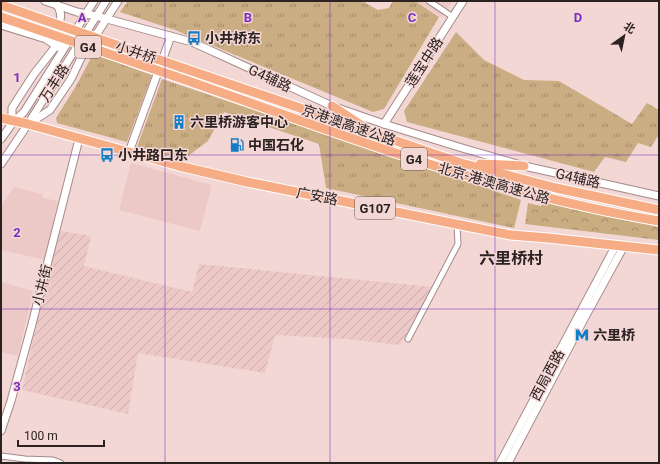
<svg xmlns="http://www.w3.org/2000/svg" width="660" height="464" viewBox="0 0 660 464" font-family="Roboto,'Noto Sans SC',sans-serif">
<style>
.built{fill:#ecc9c6}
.industrial{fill:url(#industrial-furrows)}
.forest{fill:url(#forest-crowns)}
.park{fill:url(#park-tufts)}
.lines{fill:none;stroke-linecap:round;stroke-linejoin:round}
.street-casing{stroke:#a48a89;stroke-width:7}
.secondary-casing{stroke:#a48a89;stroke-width:9}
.highway-casing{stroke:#fff;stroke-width:11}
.street{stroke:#fff;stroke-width:5}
.secondary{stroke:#fff;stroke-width:7}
.highway{stroke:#f6ad85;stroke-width:9}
.highway-bridge-casing{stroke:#fff;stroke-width:11;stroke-linecap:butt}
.highway-bridge{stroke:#f6ad85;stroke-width:9}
.grid{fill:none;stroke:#7b2cbf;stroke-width:1;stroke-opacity:0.55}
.labels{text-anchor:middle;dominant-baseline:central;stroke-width:3;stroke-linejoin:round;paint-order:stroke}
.shield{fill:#f3d7d5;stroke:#685857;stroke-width:1}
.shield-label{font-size:13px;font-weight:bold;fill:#2c2221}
.poi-label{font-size:14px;font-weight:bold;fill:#2c2221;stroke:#f3d7d5;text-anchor:start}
.street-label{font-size:14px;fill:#2c2221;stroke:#f3d7d5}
.quarter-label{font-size:16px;font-weight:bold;fill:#2c2221;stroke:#f3d7d5}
.grid-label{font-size:13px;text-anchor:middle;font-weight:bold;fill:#7b2cbf;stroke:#f3d7d5;stroke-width:3;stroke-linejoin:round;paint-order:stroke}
</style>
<defs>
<pattern id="industrial-furrows" width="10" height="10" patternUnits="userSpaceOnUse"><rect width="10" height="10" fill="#ecc9c6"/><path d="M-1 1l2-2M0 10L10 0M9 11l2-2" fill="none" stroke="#cbacaa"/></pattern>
<pattern id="forest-crowns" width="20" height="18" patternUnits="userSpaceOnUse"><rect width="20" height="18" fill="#c9ac80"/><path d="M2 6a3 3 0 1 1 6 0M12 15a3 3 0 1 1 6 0" fill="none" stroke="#a38c68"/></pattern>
<pattern id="park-tufts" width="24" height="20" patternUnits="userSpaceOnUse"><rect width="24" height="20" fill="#caad82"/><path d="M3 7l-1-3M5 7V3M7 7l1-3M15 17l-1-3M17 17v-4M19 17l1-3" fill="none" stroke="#a48c6a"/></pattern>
</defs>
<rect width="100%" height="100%" fill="#f3d7d5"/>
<!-- built -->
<g class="built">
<path d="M416 1H452L441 17Z"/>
<path d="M131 163 212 185 200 231 119 210Z"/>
<path d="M14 187 42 194 43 198 58 201 45 260 1 250V206Z"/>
<path d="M1 282 33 291 18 356 1 352Z"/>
</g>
<!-- industrial -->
<path class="industrial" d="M57 230 91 236 84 266 192 292 199 264 433 287 400 345 347 339 275 335 265 373 138 353 128 414 22 390Z"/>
<!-- forest -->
<path class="forest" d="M544 200 603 215 659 227V240L525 224 528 203 541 206Z"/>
<!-- park -->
<g class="park">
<path d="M128 1H362L378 10 389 8 393 1H415L439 17 384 109 373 112 175 30 120 12Z"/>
<path d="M456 32 484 60 524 80 559 81 632 124 647 103 659 110V137L658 136 651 147 638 143 626 162 605 157 594 172 407 122 404 111Z"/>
<path d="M93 54 152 75 127 142 57 123 56 118 76 86Z"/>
<path d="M162 79 521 200 514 228 326 188 319 144 224 112 208 141 184 159 137 147Z"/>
</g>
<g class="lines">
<defs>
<g id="street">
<path d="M429 1 453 17"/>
<path d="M408 339 458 244 457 225"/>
<path d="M1 456 25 459 53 460 61 463"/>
</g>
<g id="secondary">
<path d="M45 1 77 12 96 16 192 42 332 106 384 124 462 148 524 166 659 196"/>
<path d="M1 25 46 39 58 47"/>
<path d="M49 36C59 27 65 17 57 5"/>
<path d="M14 121 12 115V108L34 74 56 46 68 42"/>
<path d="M30 123 50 110 71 79 81 58 118 1"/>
<path d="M384 124 463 1"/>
<path d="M1 139 14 121 24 112 94 1"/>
<path d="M129 152 171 36"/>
<path d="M1 164 28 124 106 1"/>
<path d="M1 431 11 401 31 328 79 139"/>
<path d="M500 463 616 245"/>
<path d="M508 463 584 319 624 246"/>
</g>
<g id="highway">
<path d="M180 67 461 163 556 188 659 210"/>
<path d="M174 76C333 131 492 194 659 221"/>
<path d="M332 106 364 127"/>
<path d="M1 118 28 124 179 166 247 182 511 235 548 238 659 250"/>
<path d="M480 164 524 166"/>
</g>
</defs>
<!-- street casing -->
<use href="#street" class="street-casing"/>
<!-- secondary casing -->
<use href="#secondary" class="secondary-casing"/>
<!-- highway casing -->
<use href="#highway" class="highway-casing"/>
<!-- street -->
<use href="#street" class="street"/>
<!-- secondary -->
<use href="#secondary" class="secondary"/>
<!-- highway -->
<use href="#highway" class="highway"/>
<defs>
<g id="highway-bridge">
<path d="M1 5 180 67"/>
<path d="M1 17 174 76"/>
</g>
</defs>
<!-- highway-bridge casing -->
<use href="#highway-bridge" class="highway-bridge-casing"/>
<!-- highway-bridge -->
<use href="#highway-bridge" class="highway-bridge"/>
</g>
<!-- grid -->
<path class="grid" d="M165 1V463M330 1V463M495 1V463M1 155H659M1 309H659"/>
<!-- icons -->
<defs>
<symbol id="bus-bare" viewBox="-9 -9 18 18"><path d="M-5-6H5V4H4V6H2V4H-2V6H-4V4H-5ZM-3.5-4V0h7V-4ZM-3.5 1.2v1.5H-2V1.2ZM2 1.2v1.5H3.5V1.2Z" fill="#127cc7" stroke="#f3d7d5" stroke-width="2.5" paint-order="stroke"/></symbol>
<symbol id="building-bare" viewBox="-9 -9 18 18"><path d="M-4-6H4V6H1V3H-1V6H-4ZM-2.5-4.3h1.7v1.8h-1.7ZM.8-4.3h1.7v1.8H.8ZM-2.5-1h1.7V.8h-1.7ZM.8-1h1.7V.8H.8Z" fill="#127cc7" stroke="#f3d7d5" stroke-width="2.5" paint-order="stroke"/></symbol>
<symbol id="fuel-bare" viewBox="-9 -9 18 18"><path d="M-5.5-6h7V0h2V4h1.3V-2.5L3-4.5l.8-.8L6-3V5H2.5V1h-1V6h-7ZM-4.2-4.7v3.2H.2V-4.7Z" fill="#127cc7" stroke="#f3d7d5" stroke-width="2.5" paint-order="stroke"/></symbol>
<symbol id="metro-bare" viewBox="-9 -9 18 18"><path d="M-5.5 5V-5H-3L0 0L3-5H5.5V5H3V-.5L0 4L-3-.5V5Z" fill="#127cc7" stroke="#f3d7d5" stroke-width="2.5" paint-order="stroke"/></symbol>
</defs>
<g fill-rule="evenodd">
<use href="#bus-bare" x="184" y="28" width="20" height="20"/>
<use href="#building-bare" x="169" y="112" width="20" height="20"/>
<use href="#fuel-bare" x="227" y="135" width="20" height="20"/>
<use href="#bus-bare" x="97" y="145" width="20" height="20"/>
<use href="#metro-bare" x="572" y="325" width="20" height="20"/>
</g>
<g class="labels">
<!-- shield labels -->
<g class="shield">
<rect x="75" y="36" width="26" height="22" rx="3"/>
<rect x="401" y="148" width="26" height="22" rx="3"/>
<rect x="355" y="197" width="40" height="22" rx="3"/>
</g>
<g class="shield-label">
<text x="88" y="47">G4</text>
<text x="414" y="159">G4</text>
<text x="375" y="208">G107</text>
</g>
<!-- poi labels -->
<g class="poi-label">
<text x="205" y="38">小井桥东</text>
<text x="190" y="122">六里桥游客中心</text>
<text x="248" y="145">中国石化</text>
<text x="118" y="155">小井路口东</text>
<text x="593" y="335">六里桥</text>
</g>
<!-- street labels -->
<g class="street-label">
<text transform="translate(136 52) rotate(19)">小井桥</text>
<text transform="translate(424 62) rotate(-57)">莲宝中路</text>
<text transform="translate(270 78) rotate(25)">G4辅路</text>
<text transform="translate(54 83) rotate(-58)">万丰路</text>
<text transform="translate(349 125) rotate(19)">京港澳高速公路</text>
<text transform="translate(578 178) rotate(13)">G4辅路</text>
<text transform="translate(494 183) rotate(16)">北京-港澳高速公路</text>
<text transform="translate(317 196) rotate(11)">广安路</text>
<text transform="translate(42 285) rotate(-76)">小井街</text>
<text transform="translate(547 375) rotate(-62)">西局西路</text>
</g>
<!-- quarter labels -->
<g class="quarter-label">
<text x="511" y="258">六里桥村</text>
</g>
</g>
<g class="grid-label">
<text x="82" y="22">A</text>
<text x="248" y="22">B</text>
<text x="412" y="22">C</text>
<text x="578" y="22">D</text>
<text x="17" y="82">1</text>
<text x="17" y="237">2</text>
<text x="17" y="391">3</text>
</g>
<!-- border -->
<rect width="660" height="464" fill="none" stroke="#2c2221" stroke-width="4"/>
<!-- north arrow -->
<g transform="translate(624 36) rotate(33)" stroke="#f3d7d5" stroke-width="3" paint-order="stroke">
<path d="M0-3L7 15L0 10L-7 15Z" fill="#2c2221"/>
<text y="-6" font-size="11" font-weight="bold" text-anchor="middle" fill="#2c2221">北</text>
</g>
<!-- scale -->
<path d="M18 440v6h86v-6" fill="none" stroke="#2c2221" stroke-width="2"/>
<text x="24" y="440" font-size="12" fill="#2c2221" stroke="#f3d7d5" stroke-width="3" paint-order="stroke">100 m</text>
</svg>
